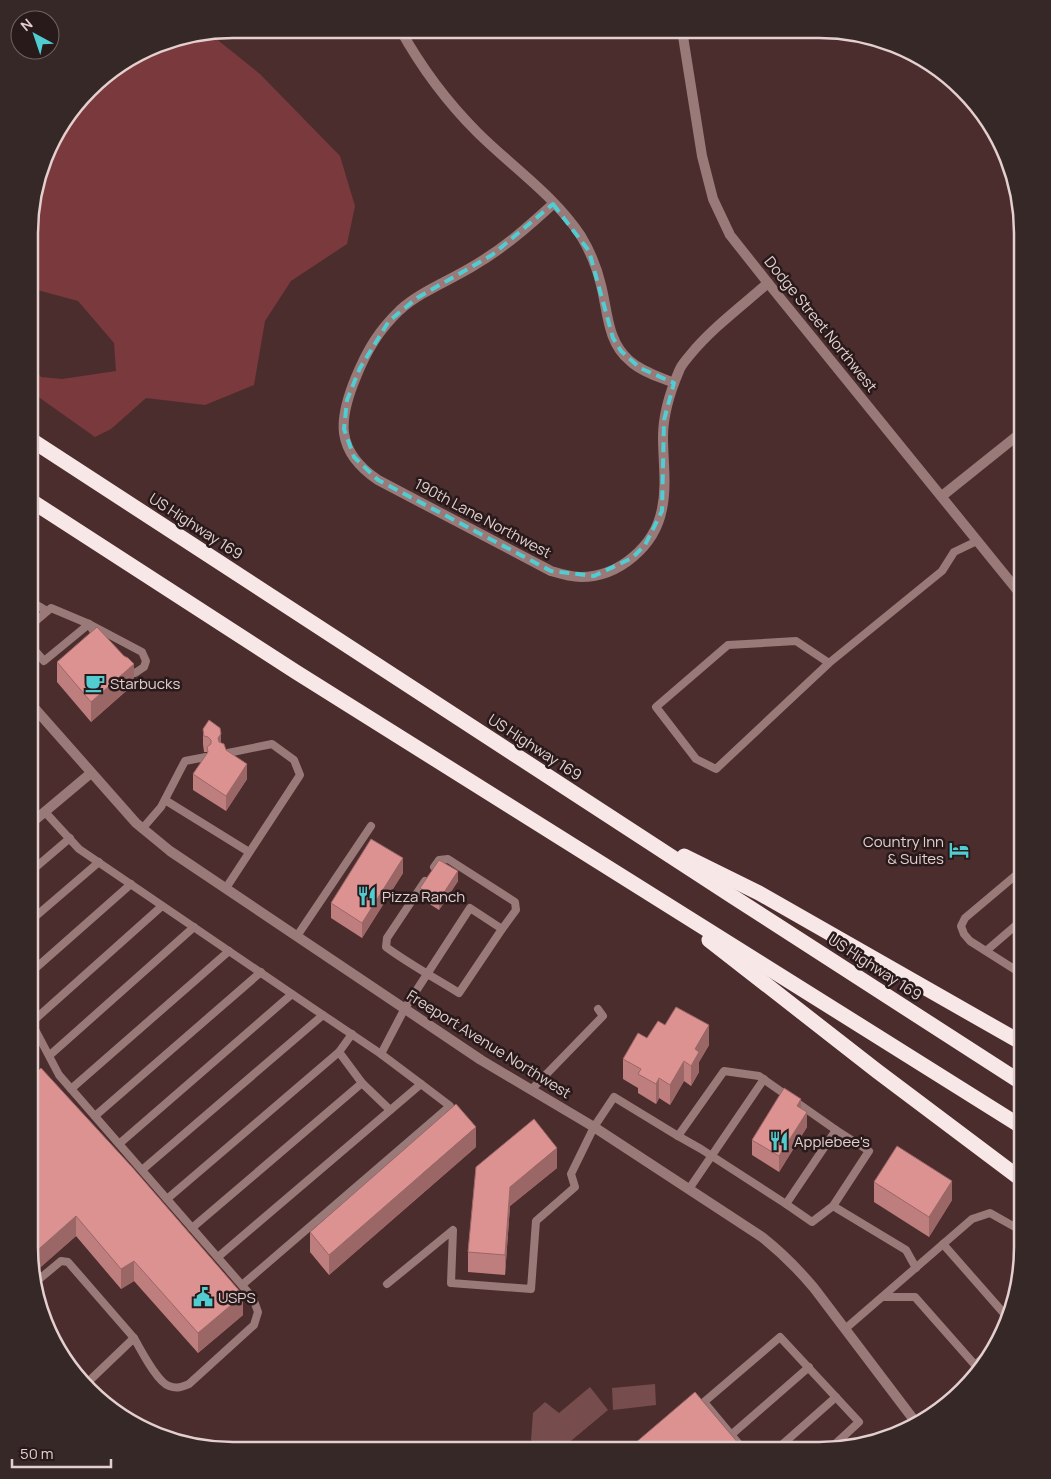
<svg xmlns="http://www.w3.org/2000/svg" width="1051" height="1479" viewBox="0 0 1051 1479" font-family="Manrope,sans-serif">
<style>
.green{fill:#764c4d}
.water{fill:#7a393c}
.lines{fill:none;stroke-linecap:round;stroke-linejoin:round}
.service{stroke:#9a7979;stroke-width:8}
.minor{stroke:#9a7979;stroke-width:10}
.tertiary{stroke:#9a7979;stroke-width:10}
.motorway{stroke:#f8e7e7;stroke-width:15}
.wall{fill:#be7e7e}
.shaded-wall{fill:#9b6666}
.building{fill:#dd9292;stroke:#9b6666}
.marked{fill:none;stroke:#51ccd1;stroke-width:4;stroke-dasharray:10 6;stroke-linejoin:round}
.labels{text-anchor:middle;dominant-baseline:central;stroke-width:5;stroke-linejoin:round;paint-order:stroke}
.street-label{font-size:15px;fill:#e4cfcf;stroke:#281a1a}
.poi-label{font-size:15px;fill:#e4cfcf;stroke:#281a1a;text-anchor:start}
.rim{fill:none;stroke:#e4cfcf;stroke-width:2.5}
</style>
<rect width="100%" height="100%" fill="#4c2d2d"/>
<!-- green -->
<g class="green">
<path d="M655 1384 656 1405 613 1410 612 1388Z"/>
<path d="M590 1387 608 1410 560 1450 539 1449 531 1440 533 1413 545 1402 559 1413Z"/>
</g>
<!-- water -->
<path class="water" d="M209 33 260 74 340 156 355 206 347 244 291 281 265 321 254 385 205 405 146 398 111 429 95 437 30 391V362L41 377 62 379 116 371 114 343 78 301 30 288 31 206 56 131 98 79 167 40Z"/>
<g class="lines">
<!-- service -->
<g class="service">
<path d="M30 601 47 611"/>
<path d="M89 624 98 639"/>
<path d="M30 626 51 608 89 624 142 652 146 661 144 667 135 673 128 672 126 670"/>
<path d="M30 645 44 661 89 624"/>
<path d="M829 663 796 641 728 645 656 707 696 759 716 769 829 663 942 571 954 552 977 541"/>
<path d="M223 754 272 744 294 760 300 775 226 888"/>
<path d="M165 800 249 852"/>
<path d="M45 812 79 849 292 994"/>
<path d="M142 829 161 807 185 761 206 757"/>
<path d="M434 867 439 860 448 859 515 902 516 910 502 929"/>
<path d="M29 873 70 838"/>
<path d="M29 922 99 862"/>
<path d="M297 936 371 826"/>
<path d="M986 951 1022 920"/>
<path d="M29 974 131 884"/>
<path d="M1022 974 970 941 964 934 961 926 965 918 1022 870"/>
<path d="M29 1018 59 1075 253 1298 258 1312 254 1325 189 1384C182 1387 177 1389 169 1386 157 1382 141 1350 134 1338L88 1382"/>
<path d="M32 1022 162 906"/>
<path d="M339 1052 352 1034"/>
<path d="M50 1055 194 927"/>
<path d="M71 1089 229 951"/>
<path d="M531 1090 603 1016 598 1009"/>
<path d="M95 1116 261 972"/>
<path d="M119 1144 292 994 323 1015"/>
<path d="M142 1170 323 1015 381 1054"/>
<path d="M689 1189 764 1079"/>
<path d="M167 1199 339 1052 362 1083"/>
<path d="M786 1204 701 1149 678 1136 724 1071 759 1076 836 1130"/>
<path d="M833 1206 812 1222 786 1204 836 1130 869 1151 833 1206 906 1250 916 1268"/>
<path d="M192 1228 362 1083 390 1110"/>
<path d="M943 1244 1008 1318"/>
<path d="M218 1257 421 1084 381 1054 405 1008 470 908 502 929 459 993C435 978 409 964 386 947L387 938 425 881"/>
<path d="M37 1281 61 1261 68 1262 134 1338"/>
<path d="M387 1284 453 1230 451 1283 531 1289 536 1221 575 1187 571 1174 594 1127 614 1097 678 1136"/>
<path d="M242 1285 450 1106 421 1084"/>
<path d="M884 1297H915L975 1365 993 1349"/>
<path d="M845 1329 972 1219 990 1213 1022 1231"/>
<path d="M731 1435 809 1367"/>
<path d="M744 1450 704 1402 780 1337 859 1422 832 1447"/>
<path d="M776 1450 836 1397"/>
</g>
<!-- minor -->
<g class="minor">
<path d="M400 29C421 67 446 101 477 132 511 166 554 195 581 236 590 251 597 268 601 285 608 312 607 342 630 361 642 372 660 377 674 383"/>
<path d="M682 30 702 156 713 199 730 235 768 283 1022 596"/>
<path d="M553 204C529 226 504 248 475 265 451 280 421 291 400 310 379 330 367 350 356 377 338 420 335 451 378 480L551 571C561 574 571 577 581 577 619 577 655 546 662 509 667 485 663 461 663 437 663 414 670 392 679 371 681 365 686 360 690 355 712 328 742 306 768 283"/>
<path d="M942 496 1022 432"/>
<path d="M29 825 91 773"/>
</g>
<!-- tertiary -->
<path class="tertiary" d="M30 703 136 823 170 851 481 1060 594 1127 762 1237C781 1252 798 1269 814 1288L917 1424"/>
<!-- motorway -->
<g class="motorway">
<path d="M30 439 735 898 1022 1083"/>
<path d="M30 500 296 672 1022 1127"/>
<path d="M684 856 759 893 1022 1043"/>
<path d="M709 940 877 1071 1022 1180"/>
</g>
</g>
<!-- wall -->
<g class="wall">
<path d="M57 662 134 684 91 722 57 682Z"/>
<path d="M203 729 221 743 247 779 226 811 193 790V774L207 754V752H204L203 744Z"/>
<path d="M403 873 362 938 331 918V903Z"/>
<path d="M458 881 439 910 420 898V888Z"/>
<path d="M665 1025 709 1045 699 1062V1072L691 1086 684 1081 670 1105 659 1098 656 1104 638 1093V1088L623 1079V1059L647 1038Z"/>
<path d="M29 1065 243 1315 198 1353 134 1281 121 1289 76 1236 35 1272 29 1247Z"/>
<path d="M801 1109 807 1127 779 1172 752 1155V1140Z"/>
<path d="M476 1147 329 1275 310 1252V1232Z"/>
<path d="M476 1167 557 1168 510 1206 505 1275 468 1272V1252Z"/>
<path d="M874 1182 952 1200 929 1237 874 1202Z"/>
</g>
<!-- shaded-wall -->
<g class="shaded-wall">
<path d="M134 664V684L91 722V702Z"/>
<path d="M221 734V749L218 753V738Z"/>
<path d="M247 764V779L226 811V796Z"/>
<path d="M403 858V873L362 938V923Z"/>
<path d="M458 871V881L439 910V900Z"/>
<path d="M709 1025V1045L699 1062V1072L691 1086V1066L695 1049Z"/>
<path d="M684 1061V1081L670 1105V1085Z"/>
<path d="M659 1078V1098L656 1104V1084Z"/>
<path d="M801 1099V1114L797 1106Z"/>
<path d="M807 1112V1127L779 1172V1156Z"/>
<path d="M476 1127V1147L329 1275V1255Z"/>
<path d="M557 1148V1168L510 1206 505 1275V1255L510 1187Z"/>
<path d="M952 1181V1200L929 1237V1217Z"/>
<path d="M76 1216V1236L35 1272 31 1256Z"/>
<path d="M134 1261V1281L121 1289V1269Z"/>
<path d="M243 1295V1315L198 1353V1333Z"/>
</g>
<!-- building -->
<g class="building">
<path d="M97 627 124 656 128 658 134 664 91 702 57 662Z"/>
<path d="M209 720 220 728 221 734 218 738 219 742 224 744 226 750 247 764 226 796 193 774 208 752 207 747 211 744V740L208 737 204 736 203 729Z"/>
<path d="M371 839 403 858 362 923 331 903Z"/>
<path d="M439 860 458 871 439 900 420 888Z"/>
<path d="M676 1007 709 1025 695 1049 699 1052 691 1066 684 1061 670 1085 659 1078 656 1084 638 1074 641 1069 623 1059 638 1033 647 1038 658 1021 665 1025Z"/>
<path d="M29 1065 36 1073 41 1068 132 1167 243 1295 198 1333 134 1261 121 1269 76 1216 31 1256 29 1247Z"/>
<path d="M784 1088 801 1099 797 1106 807 1112 779 1156 752 1140Z"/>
<path d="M456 1104 476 1127 329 1255 310 1232Z"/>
<path d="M534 1119 557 1148 510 1187 505 1255 468 1252 476 1167Z"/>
<path d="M897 1146 952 1181 929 1217 874 1182Z"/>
<path d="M695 1392 744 1450H627Z"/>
</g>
<!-- marked area -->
<path class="marked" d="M553 204 589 251 613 338 621 351 640 368 674 383 664 420 662 511 645 545 632 558 594 576 551 571 378 480 354 457 344 429 347 400 360 368 389 321 417 298 492 255Z"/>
<!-- icons -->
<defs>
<symbol id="cafe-bare" viewBox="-9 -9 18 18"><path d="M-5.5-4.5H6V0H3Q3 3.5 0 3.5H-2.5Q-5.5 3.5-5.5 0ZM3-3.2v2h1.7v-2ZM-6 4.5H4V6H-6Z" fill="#51ccd1" stroke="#281a1a" stroke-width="2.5" paint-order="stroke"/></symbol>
<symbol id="hotel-bare" viewBox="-9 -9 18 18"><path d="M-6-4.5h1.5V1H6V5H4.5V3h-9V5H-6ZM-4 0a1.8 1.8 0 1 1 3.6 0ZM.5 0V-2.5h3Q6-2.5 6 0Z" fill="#51ccd1" stroke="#281a1a" stroke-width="2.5" paint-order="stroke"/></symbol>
<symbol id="restaurant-bare" viewBox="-9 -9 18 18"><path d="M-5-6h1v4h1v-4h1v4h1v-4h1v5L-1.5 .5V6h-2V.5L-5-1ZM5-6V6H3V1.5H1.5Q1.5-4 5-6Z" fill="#51ccd1" stroke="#281a1a" stroke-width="2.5" paint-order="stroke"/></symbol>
<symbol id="civic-bare" viewBox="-9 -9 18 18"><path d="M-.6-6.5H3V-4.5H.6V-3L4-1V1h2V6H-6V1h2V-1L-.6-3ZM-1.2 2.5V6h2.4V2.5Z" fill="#51ccd1" stroke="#281a1a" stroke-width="2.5" paint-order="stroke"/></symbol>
</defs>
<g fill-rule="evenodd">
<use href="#cafe-bare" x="81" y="669" width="28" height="28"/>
<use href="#hotel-bare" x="945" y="836" width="28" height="28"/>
<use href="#restaurant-bare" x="353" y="882" width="28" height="28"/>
<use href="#restaurant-bare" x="765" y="1127" width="28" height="28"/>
<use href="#civic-bare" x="189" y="1283" width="28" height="28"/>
</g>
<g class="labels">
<!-- street labels -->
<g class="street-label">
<text transform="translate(821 324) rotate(51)">Dodge Street Northwest</text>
<text transform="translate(483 518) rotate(28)">190th Lane Northwest</text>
<text transform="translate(196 526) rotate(33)">US Highway 169</text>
<text transform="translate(535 747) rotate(33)">US Highway 169</text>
<text transform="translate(875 967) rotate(33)">US Highway 169</text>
<text transform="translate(489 1044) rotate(32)">Freeport Avenue Northwest</text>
</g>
<!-- poi labels -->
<g class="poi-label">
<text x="110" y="683">Starbucks</text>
<text x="944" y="841" text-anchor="end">Country Inn<tspan x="944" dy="17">&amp; Suites</tspan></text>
<text x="382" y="896">Pizza Ranch</text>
<text x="794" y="1141">Applebee's</text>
<text x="218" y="1297">USPS</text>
</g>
</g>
<!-- crop -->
<path d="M0 0H1051V1479H0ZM233 38H819A195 195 0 0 1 1014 233V1247A195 195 0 0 1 819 1442H233A195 195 0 0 1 38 1247V233A195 195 0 0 1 233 38Z" fill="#372828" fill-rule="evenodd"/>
<path class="rim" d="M233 38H819A195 195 0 0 1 1014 233V1247A195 195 0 0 1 819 1442H233A195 195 0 0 1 38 1247V233A195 195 0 0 1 233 38Z"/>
<!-- north arrow -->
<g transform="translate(35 35) rotate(320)"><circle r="24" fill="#281a1a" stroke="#736262"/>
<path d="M0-4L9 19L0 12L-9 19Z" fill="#51ccd1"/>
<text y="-8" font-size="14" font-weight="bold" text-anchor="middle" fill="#e4cfcf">N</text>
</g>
<!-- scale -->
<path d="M12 1459v8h99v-8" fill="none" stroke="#e4cfcf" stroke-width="2.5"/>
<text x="20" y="1459" font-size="15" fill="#e4cfcf" stroke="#281a1a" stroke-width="4" paint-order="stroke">50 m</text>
</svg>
